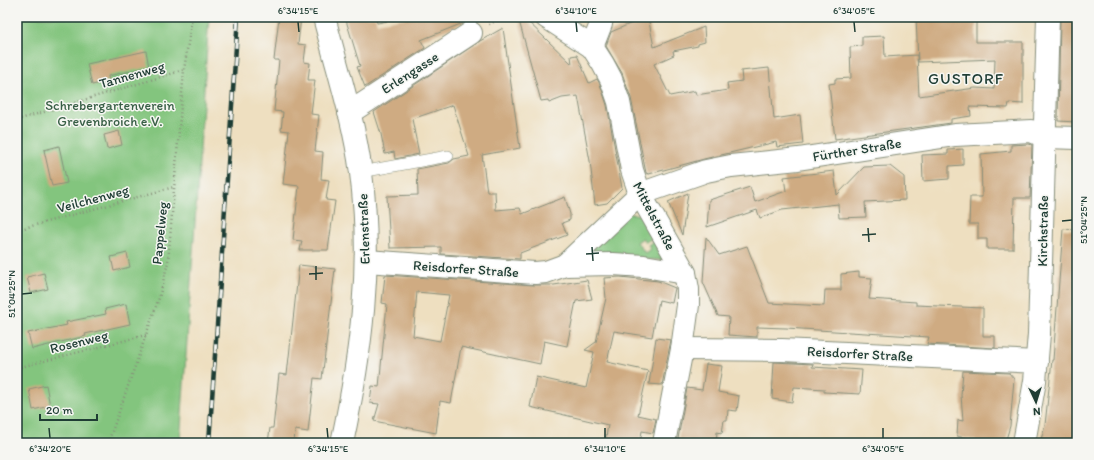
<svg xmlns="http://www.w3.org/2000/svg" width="1094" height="460" viewBox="0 0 1094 460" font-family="Itim,sans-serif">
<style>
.green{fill:#83c57e;stroke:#518159}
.building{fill:#cfab82;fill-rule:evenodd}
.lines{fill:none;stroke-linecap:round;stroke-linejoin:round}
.lane-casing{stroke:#868e7a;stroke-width:12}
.street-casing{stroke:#868e7a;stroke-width:24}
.path{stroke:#868e7a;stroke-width:2.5;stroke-dasharray:1 3;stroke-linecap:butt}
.lane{stroke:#fff;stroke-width:11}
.street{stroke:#fff;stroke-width:22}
.rail-casing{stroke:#1f3d34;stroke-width:4.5}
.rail{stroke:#f6f6f2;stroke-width:3;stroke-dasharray:9;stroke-linecap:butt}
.ticks{fill:none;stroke:#1f3d34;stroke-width:1.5}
.labels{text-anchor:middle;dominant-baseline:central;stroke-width:3;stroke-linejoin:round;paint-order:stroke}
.street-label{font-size:14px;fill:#1f3d34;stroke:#f6f6f2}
.park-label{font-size:14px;fill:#385f46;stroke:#f6f6f2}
.quarter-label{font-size:16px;letter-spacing:1px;fill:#1f3d34;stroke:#f6f6f2}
.neatline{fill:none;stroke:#1f3d34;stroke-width:1.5}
.ticks-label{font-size:10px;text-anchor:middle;fill:#1f3d34}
</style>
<rect width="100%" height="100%" fill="#f6f6f2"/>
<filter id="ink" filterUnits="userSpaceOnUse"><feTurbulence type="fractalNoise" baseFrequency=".025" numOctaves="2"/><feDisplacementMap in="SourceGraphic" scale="8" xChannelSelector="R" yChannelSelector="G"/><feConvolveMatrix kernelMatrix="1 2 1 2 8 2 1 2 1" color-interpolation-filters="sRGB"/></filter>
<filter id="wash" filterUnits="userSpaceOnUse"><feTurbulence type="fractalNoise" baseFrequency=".012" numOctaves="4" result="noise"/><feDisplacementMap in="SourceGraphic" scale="16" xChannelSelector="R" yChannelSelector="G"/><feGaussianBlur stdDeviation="0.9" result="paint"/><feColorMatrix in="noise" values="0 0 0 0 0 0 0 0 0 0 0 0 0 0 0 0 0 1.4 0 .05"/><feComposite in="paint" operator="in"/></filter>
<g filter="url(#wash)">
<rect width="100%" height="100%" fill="#eedfc0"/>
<!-- green -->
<g class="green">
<path d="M17 17H209L180 443H17Z"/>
<path d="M629 213 640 215 655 236 646 242 643 238 637 242 645 253 650 249 648 245 657 239 665 257 663 260 596 258 590 250Z"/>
</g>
<g id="blocks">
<!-- building -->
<g class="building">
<path d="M279 17H301L298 44 306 45 304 62 310 63 308 80H315L311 114 319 115 315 151 323 152 321 179 329 180 326 200 335 201 328 250H300L302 241 293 240 299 186 283 184 289 131 281 130 283 112 274 111 279 60H274Z"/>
<path d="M345 17H375L377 23 410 17H463V23L421 40 425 48 365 87 357 67 360 66Z"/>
<path d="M518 17H523L572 64 571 56 577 55 589 83 597 79 600 84 607 105 622 188 607 203 595 205 590 161 578 96 562 98 549 103 548 100 541 101Z"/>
<path d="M630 17H648L654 47 704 27 705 42 698 44V46L673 51 674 55 654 64 670 96 695 91 696 95 728 90 727 83 742 81 741 71 769 68 774 119 800 115 803 144 777 147 776 142 704 159 649 174 646 173 631 98 622 73 606 46 611 32 632 23Z"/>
<path d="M916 17H976V42H1023V104L1009 103 1008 108 970 107 971 116 951 119V123L835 139 829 84 835 83V79L851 78 850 47 862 46V37L884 36 885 57 917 55 919 96 975 88 994 89 995 59 918 62Z"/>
<path d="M1060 17H1077V122L1058 121Z"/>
<path d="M503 28 520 148 482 155 487 192H495L496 210 520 208 522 214 565 197 570 214V220L562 223 567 235 520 253V259L441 254V247L390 248 387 196 418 195 417 169 449 163 454 159 469 156 453 105 412 119 419 154 395 159 394 152 385 154 381 134 374 112 480 41Z"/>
<path d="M146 51 149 67 108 76 109 81 92 85 87 64Z"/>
<path d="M119 131 122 145 107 149 104 135Z"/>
<path d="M1029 144 1032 145 1030 198H1014L1013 249H987V239H978V224H969L970 197H982L981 154 1011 151V145Z"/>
<path d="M59 146 67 183 52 186 44 150Z"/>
<path d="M963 149V165L949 166V179L923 181 922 155 948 154V150Z"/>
<path d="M890 166 904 177 905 200 865 202 866 217 839 218 838 204 782 210 760 218 757 210 707 227 709 200 750 187 755 202 786 191 784 177 834 171 837 195 864 167Z"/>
<path d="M688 193 682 235 668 202Z"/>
<path d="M1063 229 1077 230V438H1072L1070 443H1040L1045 425 1052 360H1053Z"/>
<path d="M706 237 719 255 747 246 769 303 824 306 825 290H841V274L859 272V277L872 278 869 299 916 302V305L983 308V336H995V348L927 344 929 337 786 328 757 327V337L728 335 729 317 718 316 703 282Z"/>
<path d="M127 253 130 267 114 271 111 257Z"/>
<path d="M299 265 335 269 322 379 314 378 308 432 295 430 294 443H268L270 428H273L279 374 287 375Z"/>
<path d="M44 273 48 289 31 293 27 277Z"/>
<path d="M385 275 534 285H554L587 280 592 299 576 301 567 346 544 341 540 364 461 347 451 403 440 401 436 433 374 421 379 404 370 403 372 386 379 387 387 304 382 303ZM417 292 449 295 440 341 413 336Z"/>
<path d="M620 277 658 281 675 288 672 303 659 300 652 337 614 331 607 362 648 371 638 415 656 419 653 433 642 431 640 443H605L608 425 530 407 536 377 586 388 594 352 585 350 596 342 606 298 604 278Z"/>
<path d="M126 304 130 324 85 334 86 336 32 349 28 333 67 325 66 322 106 314 105 309Z"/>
<path d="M656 338 671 340 662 385 649 384Z"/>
<path d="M774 362 813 364 812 367 862 370 860 394 824 392V389L794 387 792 402 772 399Z"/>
<path d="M706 364 722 366 718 392 739 396 737 411 728 410 727 420H724L722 433 717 432 716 443H704L678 439 687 388 702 390Z"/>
<path d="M963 371 1009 373 1014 379 1010 426 1005 443H985L957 436 958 420 963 421 961 395Z"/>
<path d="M46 385 50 406 33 410 29 389Z"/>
</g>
</g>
</g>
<g filter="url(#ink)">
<use href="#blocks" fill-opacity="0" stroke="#868e7a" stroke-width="1"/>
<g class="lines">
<defs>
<g id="lane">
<path d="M470 17 471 33"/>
<path d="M361 172 448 156"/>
</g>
<g id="street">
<path d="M324 17C337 68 354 120 361 173 373 264 361 354 342 443"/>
<path d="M546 17 592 47 603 64 611 79 619 102 632 170 640 194 685 273 688 289V305L682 349 664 443"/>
<path d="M592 47 601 24 602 17"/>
<path d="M349 113 471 33"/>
<path d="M366 261 535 273 546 272 565 265 613 264 644 266 685 273"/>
<path d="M565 265 640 194 706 171 731 166 798 159 955 135 1031 131 1045 137 1077 138"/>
<path d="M682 349 782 350 1037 362"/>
<path d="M1024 443 1035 381 1039 334 1048 17"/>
</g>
</defs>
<!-- lane casing -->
<use href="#lane" class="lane-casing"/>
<!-- street casing -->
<use href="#street" class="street-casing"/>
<!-- path -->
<g class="path">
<path d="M489 24 504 17"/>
<path d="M17 120 184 70"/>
<path d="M17 230 174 187"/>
<path d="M17 368 146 335"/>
<path d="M108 443 159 298 168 262 184 70 192 17"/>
</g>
<!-- lane -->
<use href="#lane" class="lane"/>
<!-- street -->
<use href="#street" class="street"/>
<defs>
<path id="rail" d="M209 443 238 17"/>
</defs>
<!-- rail casing -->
<use href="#rail" class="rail-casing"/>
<!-- rail -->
<use href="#rail" class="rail"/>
</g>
</g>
<!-- ticks -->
<path class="ticks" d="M298 22 299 32M576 22 577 32M854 22 855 32M1062 221 1072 220M868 228 869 242M862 235 876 234M592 247 593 261M586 254 599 253M316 266V280M309 274 323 273M22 294 32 293M49 428 50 438M327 428 328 438M605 428V438M883 428V438"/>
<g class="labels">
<!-- street labels -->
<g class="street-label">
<text transform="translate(410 73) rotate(-33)">Erlengasse</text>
<text transform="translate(132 75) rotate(-16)">Tannenweg</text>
<text transform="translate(857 150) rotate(-9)">Fürther Straße</text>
<text transform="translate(93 199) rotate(-15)">Veilchenweg</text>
<text transform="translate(654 216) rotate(62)">Mittelstraße</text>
<text transform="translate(364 229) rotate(-92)">Erlenstraße</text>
<text transform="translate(1043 231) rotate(-89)">Kirchstraße</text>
<text transform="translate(160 233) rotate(-84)">Pappelweg</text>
<text transform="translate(466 269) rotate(4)">Reisdorfer Straße</text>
<text transform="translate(79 342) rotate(-14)">Rosenweg</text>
<text transform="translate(860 354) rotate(3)">Reisdorfer Straße</text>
</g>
<!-- park labels -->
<g class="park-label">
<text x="110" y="105">Schrebergartenverein<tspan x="110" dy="16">Grevenbroich e.V.</tspan></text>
</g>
<!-- quarter labels -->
<g class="quarter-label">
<text x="966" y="78">GUSTORF</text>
</g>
</g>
<!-- margin -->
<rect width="1094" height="460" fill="none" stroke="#f6f6f2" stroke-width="44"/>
<!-- north arrow -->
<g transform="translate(1036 402) rotate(176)" stroke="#f6f6f2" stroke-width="3" paint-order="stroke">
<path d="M0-3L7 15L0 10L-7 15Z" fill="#1f3d34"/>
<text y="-6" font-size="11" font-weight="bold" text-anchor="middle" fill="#1f3d34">N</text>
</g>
<!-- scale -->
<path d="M40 414v6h57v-6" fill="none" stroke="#1f3d34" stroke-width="2"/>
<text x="46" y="414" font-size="12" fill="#1f3d34" stroke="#f6f6f2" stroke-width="3" paint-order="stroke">20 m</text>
<rect x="22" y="22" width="1050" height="416" class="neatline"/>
<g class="ticks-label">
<text x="298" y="14">6°34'15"E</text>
<text x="576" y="14">6°34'10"E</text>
<text x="854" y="14">6°34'05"E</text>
<text transform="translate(1083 220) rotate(-90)" y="4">51°04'25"N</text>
<text transform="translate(11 294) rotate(-90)" y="4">51°04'25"N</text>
<text x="50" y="452">6°34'20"E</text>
<text x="328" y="452">6°34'15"E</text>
<text x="605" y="452">6°34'10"E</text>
<text x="883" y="452">6°34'05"E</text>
</g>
</svg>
